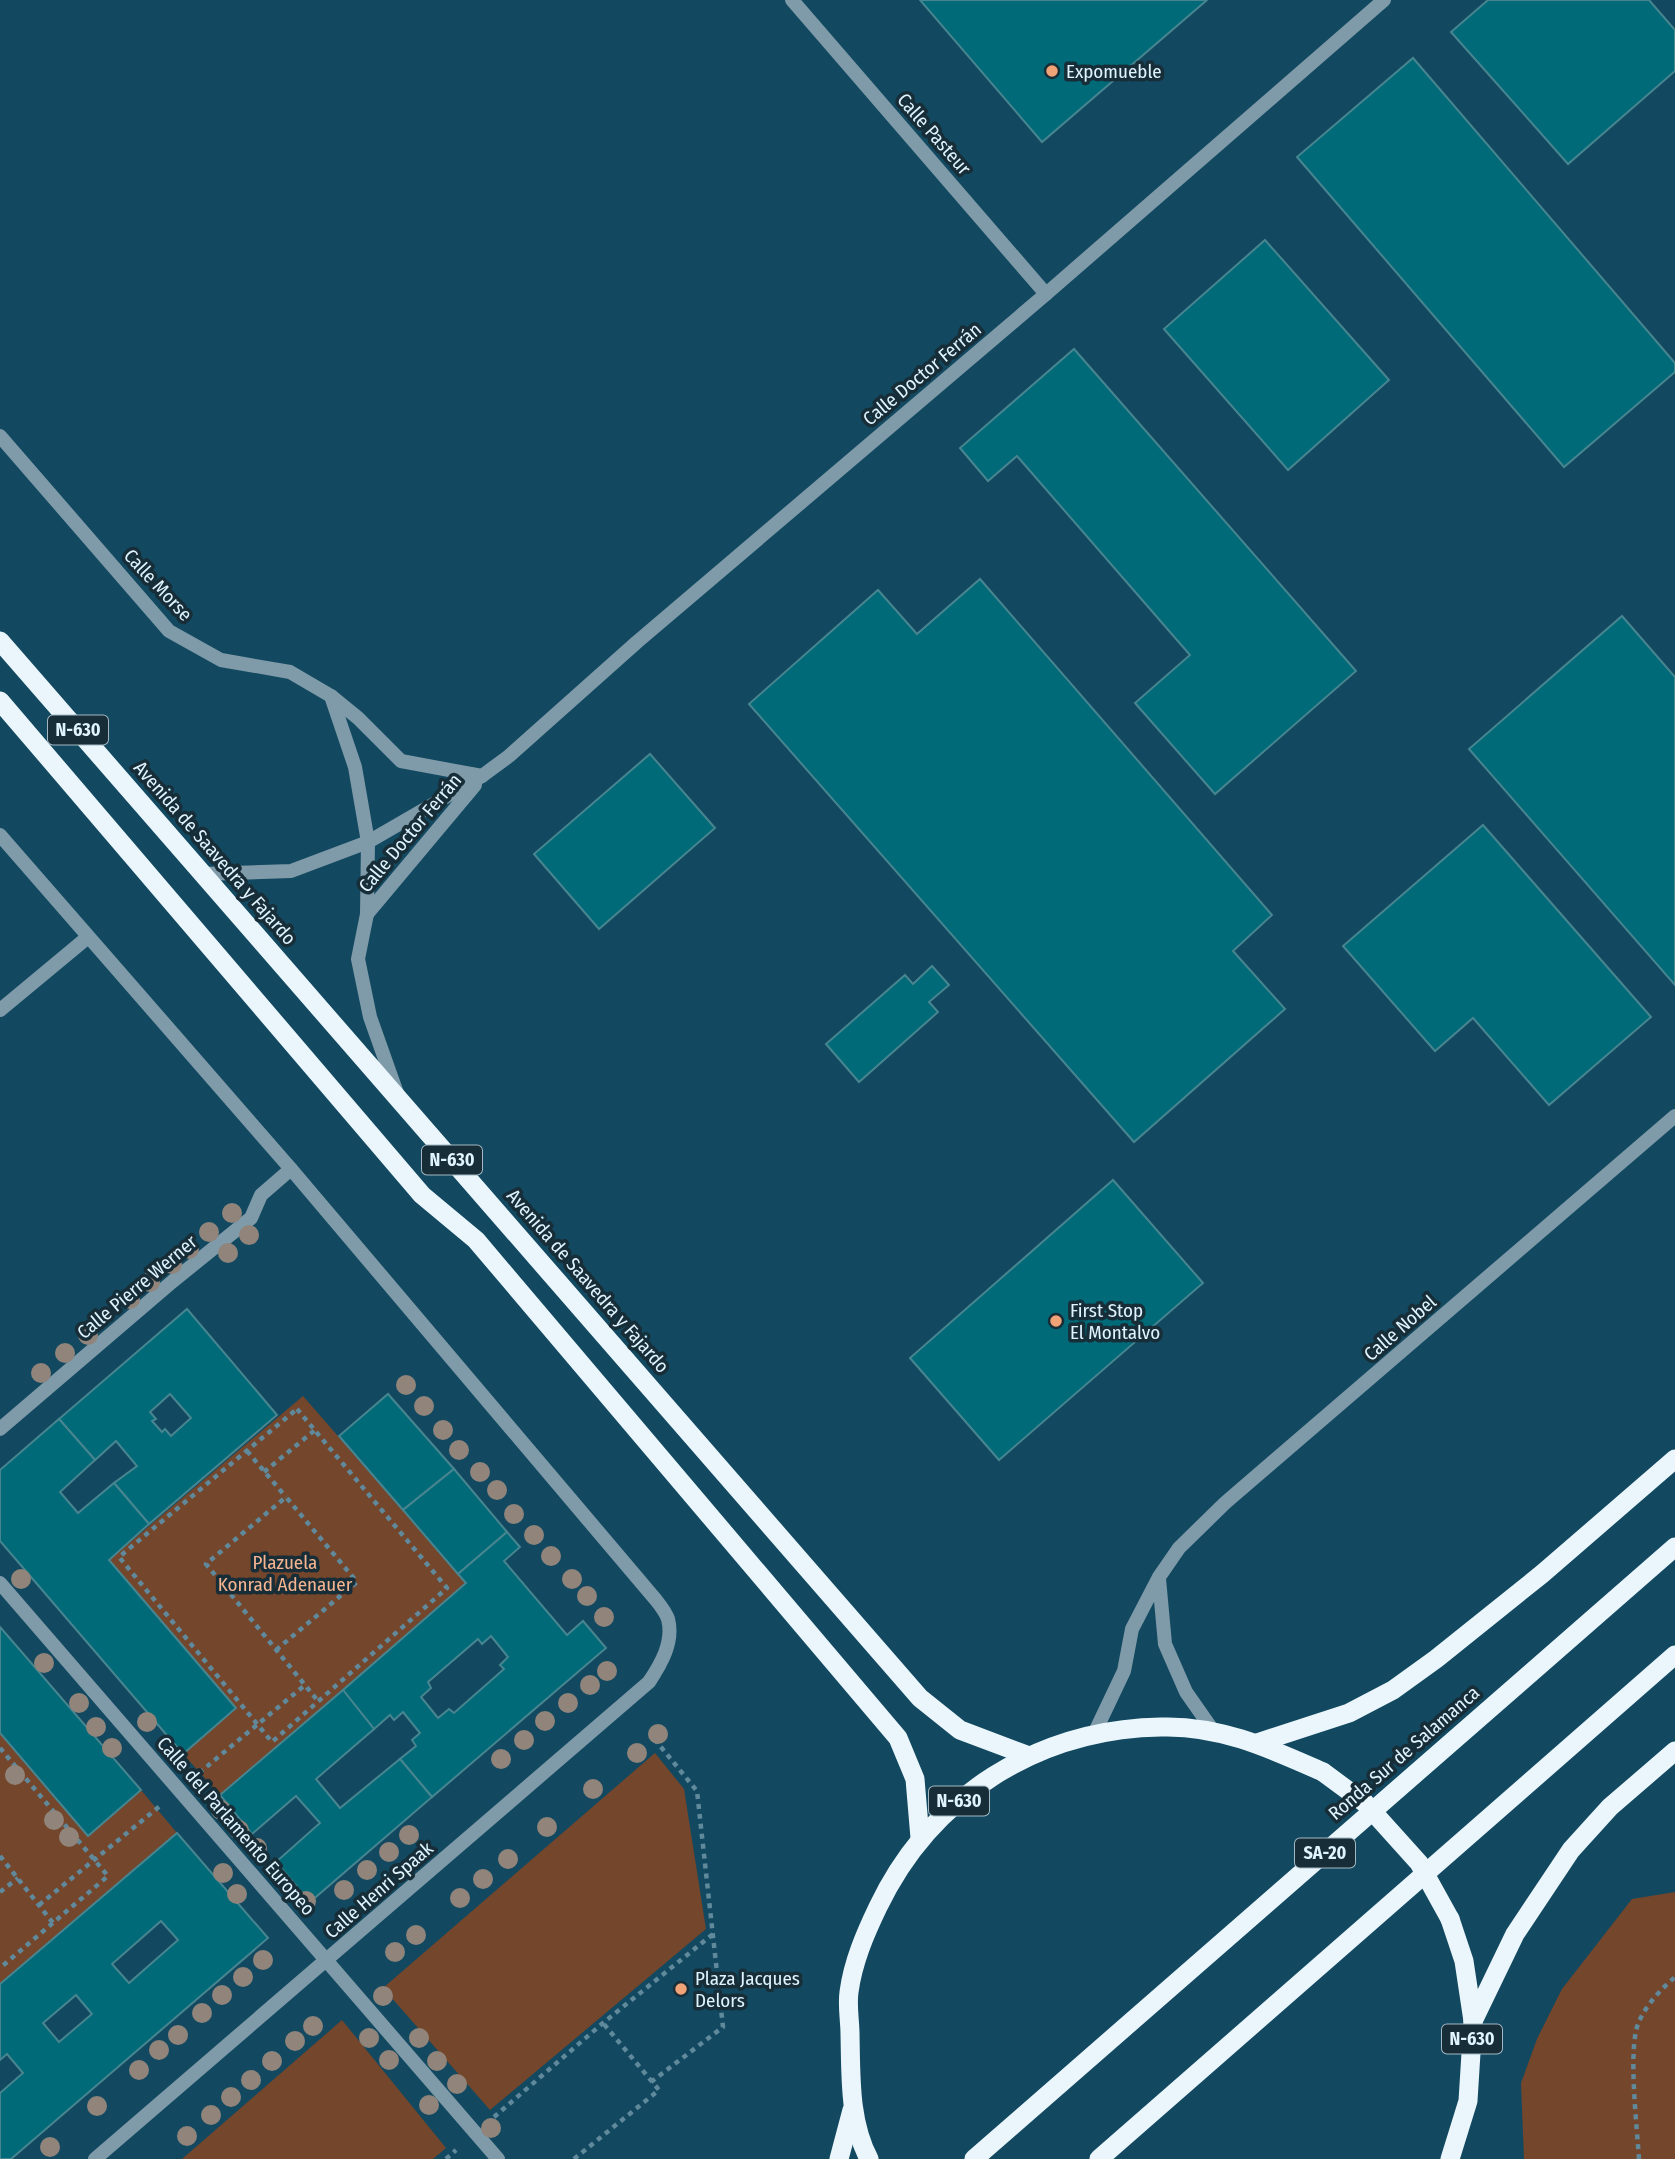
<svg xmlns="http://www.w3.org/2000/svg" width="1675" height="2159" viewBox="0 0 1675 2159" font-family="'Fira Sans Condensed',sans-serif">
<style>
.green{fill:#74462b}
.building{fill:#006a78;stroke:#478590;stroke-width:2;fill-rule:evenodd}
.lines{fill:none;stroke-linecap:round;stroke-linejoin:round}
.path{stroke:#60899c;stroke-width:4.5;stroke-dasharray:5 5;stroke-linecap:butt}
.pedestrian{stroke:#7f9ba9;stroke-width:14}
.minor{stroke:#7f9ba9;stroke-width:14}
.trunk{stroke:#eaf6fb;stroke-width:19}
.trunk-bridge{stroke:#eaf6fb;stroke-width:19}
.tree{fill:#90847b}
.poi-dot{fill:#efa377;stroke:#172d37;stroke-width:2.5}
.labels{text-anchor:middle;dominant-baseline:central;stroke-width:7;stroke-linejoin:round;paint-order:stroke}
.shield{fill:#172d37;stroke:#a3b8c3;stroke-width:2}
.shield-label{font-size:18px;font-weight:bold;fill:#dff4ff}
.poi-label{font-size:19px;fill:#dff4ff;stroke:#172d37;text-anchor:start}
.street-label{font-size:19px;fill:#dff4ff;stroke:#172d37}
.park-label{font-size:19px;fill:#f6b591;stroke:#172d37}
</style>
<rect width="100%" height="100%" fill="#134960"/>
<!-- green -->
<g class="green">
<path d="M303 1396 466 1583 220 1795 183 1754 235 1708 109 1560Z"/>
<path d="M0 1733 88 1835 141 1790 177 1833 0 1984Z"/>
<path d="M655 1753 684 1789 706 1929 490 2110 383 1988Z"/>
<path d="M1675 1892V2159H1524L1521 2083 1537 2039 1562 1989 1632 1899Z"/>
<path d="M342 2020 446 2148 433 2159H182Z"/>
</g>
<!-- building -->
<g class="building">
<path d="M920 0H1207L1042 142Z"/>
<path d="M1488 0H1649L1675 30V71L1568 164 1451 32Z"/>
<path d="M1413 58 1675 363V372L1564 467 1297 157Z"/>
<path d="M1265 240 1389 380 1288 470 1164 329Z"/>
<path d="M1074 349 1356 671 1215 794 1135 703 1190 655 1017 456 988 481 960 448Z"/>
<path d="M980 579 1272 915 1233 951 1285 1009 1134 1142 749 704 878 590 917 634Z"/>
<path d="M1622 616 1675 677V985L1469 749Z"/>
<path d="M650 754 715 828 599 929 534 854Z"/>
<path d="M1483 825 1651 1017 1549 1105 1473 1018 1435 1051 1343 946Z"/>
<path d="M932 966 949 985 929 1002 938 1012 859 1082 826 1044 905 975 913 984Z"/>
<path d="M1113 1180 1203 1283 999 1460 910 1358Z"/>
<path d="M187 1309 277 1415 149 1524 114 1483 137 1466 116 1441 95 1460 59 1419ZM170 1394 191 1418 171 1436 165 1429 162 1432 152 1421 156 1419 150 1412Z"/>
<path d="M388 1394 454 1469 403 1510 339 1436Z"/>
<path d="M59 1419 95 1460 60 1492 78 1513 114 1483 149 1524 109 1560 236 1708 183 1754 0 1541V1470Z"/>
<path d="M454 1469 507 1532 458 1574 403 1510Z"/>
<path d="M507 1532 520 1547 504 1561 567 1635 583 1621 606 1648 432 1797 400 1759 416 1746 412 1740 420 1733 403 1712 394 1720 390 1715 374 1729 343 1690 466 1583 458 1574ZM491 1636 508 1657 500 1665 504 1669 454 1713 449 1709 438 1718 421 1697 431 1688 428 1682 478 1639 482 1644Z"/>
<path d="M0 1627 141 1790 88 1836 0 1733Z"/>
<path d="M343 1690 374 1729 316 1779 340 1808 400 1759 432 1797 310 1902 276 1862 320 1823 296 1796 252 1834 220 1795Z"/>
<path d="M177 1833 268 1938 11 2159H0V2093L23 2073 7 2054 0 2060V1984ZM161 1921 178 1940 129 1983 112 1964ZM76 1995 92 2014 59 2042 43 2023Z"/>
</g>
<g class="lines">
<!-- path -->
<g class="path">
<path d="M297 1409 447 1588 272 1742 119 1557Z"/>
<path d="M247 1451 286 1497"/>
<path d="M264 1472 315 1430"/>
<path d="M276 1650 357 1582 286 1497 206 1564 318 1701"/>
<path d="M0 1748 108 1876 0 1968"/>
<path d="M199 1773 305 1685"/>
<path d="M0 1856 53 1923"/>
<path d="M0 1892 18 1878"/>
<path d="M39 1905 160 1806"/>
<path d="M651 2082 723 2027 697 1791 656 1741"/>
<path d="M494 2117 603 2023 713 1934"/>
<path d="M446 2159 456 2150"/>
<path d="M574 2159 659 2090 603 2023"/>
<path d="M1639 2159C1637 2127 1628 2050 1638 2024 1645 2006 1661 1989 1675 1977"/>
</g>
<!-- pedestrian -->
<g class="pedestrian">
<path d="M0 1010 88 937"/>
<path d="M0 1429 173 1281 251 1218 261 1195 291 1169"/>
<path d="M0 1583 498 2159"/>
</g>
<!-- minor -->
<g class="minor">
<path d="M792 0 1046 294"/>
<path d="M0 436 169 631 221 660 290 672 331 696 358 718 401 761 482 776"/>
<path d="M331 696 355 767 368 842 367 914 358 959 370 1017 397 1093"/>
<path d="M0 835 291 1169 656 1600C660 1605 666 1613 668 1619 674 1642 661 1664 649 1682L95 2159"/>
<path d="M203 874 291 871 368 842 482 776 509 756 637 642 1046 294 1384 0"/>
<path d="M367 914 475 785"/>
<path d="M1159 1579 1165 1644 1186 1692 1214 1732"/>
<path d="M1094 1734 1124 1671 1132 1629 1159 1577 1179 1548 1225 1503 1675 1116"/>
</g>
<!-- trunk -->
<g class="trunk">
<path d="M0 641 920 1698 960 1730 1029 1756"/>
<path d="M0 701 422 1195 476 1240 898 1738 915 1779 920 1838"/>
<path d="M1257 1743 1349 1713 1393 1690 1436 1659 1542 1574 1675 1459"/>
<path d="M1473 2021 1515 1934 1571 1850 1610 1807 1675 1751"/>
<path d="M839 2159 852 2110"/>
<path d="M869 2159C849 2121 851 2076 850 2034 850 2021 847 2006 849 1992 853 1962 865 1934 878 1907 931 1796 1038 1729 1161 1727 1220 1725 1271 1749 1323 1772"/>
<path d="M974 2159 1675 1547"/>
<path d="M1099 2159 1675 1655"/>
<path d="M1450 2159 1468 2101 1473 2021 1464 1961 1450 1919"/>
</g>
<!-- trunk-bridge -->
<path class="trunk-bridge" d="M1323 1772 1365 1803 1419 1863 1450 1919"/>
</g>
<!-- trees -->
<g class="tree">
<circle cx="232" cy="1213" r="10"/>
<circle cx="209" cy="1232" r="10"/>
<circle cx="249" cy="1235" r="10"/>
<circle cx="189" cy="1249" r="10"/>
<circle cx="228" cy="1253" r="10"/>
<circle cx="172" cy="1264" r="10"/>
<circle cx="150" cy="1282" r="10"/>
<circle cx="130" cy="1299" r="10"/>
<circle cx="88" cy="1335" r="10"/>
<circle cx="65" cy="1353" r="10"/>
<circle cx="41" cy="1373" r="10"/>
<circle cx="406" cy="1385" r="10"/>
<circle cx="424" cy="1406" r="10"/>
<circle cx="443" cy="1430" r="10"/>
<circle cx="459" cy="1450" r="10"/>
<circle cx="480" cy="1472" r="10"/>
<circle cx="497" cy="1490" r="10"/>
<circle cx="514" cy="1514" r="10"/>
<circle cx="534" cy="1535" r="10"/>
<circle cx="551" cy="1556" r="10"/>
<circle cx="21" cy="1579" r="10"/>
<circle cx="572" cy="1579" r="10"/>
<circle cx="587" cy="1596" r="10"/>
<circle cx="604" cy="1617" r="10"/>
<circle cx="44" cy="1663" r="10"/>
<circle cx="607" cy="1671" r="10"/>
<circle cx="590" cy="1685" r="10"/>
<circle cx="79" cy="1703" r="10"/>
<circle cx="568" cy="1703" r="10"/>
<circle cx="545" cy="1721" r="10"/>
<circle cx="147" cy="1722" r="10"/>
<circle cx="96" cy="1727" r="10"/>
<circle cx="658" cy="1734" r="10"/>
<circle cx="524" cy="1740" r="10"/>
<circle cx="112" cy="1748" r="10"/>
<circle cx="637" cy="1753" r="10"/>
<circle cx="501" cy="1759" r="10"/>
<circle cx="15" cy="1775" r="10"/>
<circle cx="593" cy="1789" r="10"/>
<circle cx="221" cy="1810" r="10"/>
<circle cx="54" cy="1820" r="10"/>
<circle cx="547" cy="1827" r="10"/>
<circle cx="239" cy="1830" r="10"/>
<circle cx="409" cy="1835" r="10"/>
<circle cx="69" cy="1837" r="10"/>
<circle cx="257" cy="1848" r="10"/>
<circle cx="389" cy="1852" r="10"/>
<circle cx="508" cy="1859" r="10"/>
<circle cx="367" cy="1870" r="10"/>
<circle cx="223" cy="1873" r="10"/>
<circle cx="483" cy="1879" r="10"/>
<circle cx="344" cy="1890" r="10"/>
<circle cx="237" cy="1894" r="10"/>
<circle cx="460" cy="1898" r="10"/>
<circle cx="306" cy="1901" r="10"/>
<circle cx="416" cy="1935" r="10"/>
<circle cx="395" cy="1952" r="10"/>
<circle cx="263" cy="1960" r="10"/>
<circle cx="243" cy="1977" r="10"/>
<circle cx="222" cy="1995" r="10"/>
<circle cx="383" cy="1996" r="10"/>
<circle cx="202" cy="2013" r="10"/>
<circle cx="313" cy="2026" r="10"/>
<circle cx="178" cy="2035" r="10"/>
<circle cx="369" cy="2038" r="10"/>
<circle cx="419" cy="2038" r="10"/>
<circle cx="295" cy="2041" r="10"/>
<circle cx="159" cy="2050" r="10"/>
<circle cx="389" cy="2060" r="10"/>
<circle cx="272" cy="2061" r="10"/>
<circle cx="437" cy="2061" r="10"/>
<circle cx="139" cy="2070" r="10"/>
<circle cx="251" cy="2080" r="10"/>
<circle cx="457" cy="2084" r="10"/>
<circle cx="231" cy="2097" r="10"/>
<circle cx="429" cy="2105" r="10"/>
<circle cx="97" cy="2106" r="10"/>
<circle cx="211" cy="2115" r="10"/>
<circle cx="491" cy="2128" r="10"/>
<circle cx="187" cy="2136" r="10"/>
<circle cx="50" cy="2147" r="10"/>
</g>
<!-- markers -->
<g class="poi-dot">
<circle cx="1052" cy="71" r="7"/>
<circle cx="1056" cy="1321" r="7"/>
<circle cx="681" cy="1989" r="7"/>
</g>
<g class="labels">
<!-- shield labels -->
<g class="shield">
<rect x="48" y="715.5" width="60" height="29" rx="5"/>
<rect x="422" y="1145.5" width="60" height="29" rx="5"/>
<rect x="929" y="1786.5" width="60" height="29" rx="5"/>
<rect x="1295" y="1838.5" width="60" height="29" rx="5"/>
<rect x="1442" y="2024.5" width="60" height="29" rx="5"/>
</g>
<g class="shield-label">
<text x="78" y="730">N-630</text>
<text x="452" y="1160">N-630</text>
<text x="959" y="1801">N-630</text>
<text x="1325" y="1853">SA-20</text>
<text x="1472" y="2039">N-630</text>
</g>
<!-- poi labels -->
<g class="poi-label">
<text x="1066" y="71">Expomueble</text>
<text x="1070" y="1310">First Stop<tspan x="1070" dy="22">El Montalvo</tspan></text>
<text x="695" y="1978">Plaza Jacques<tspan x="695" dy="22">Delors</tspan></text>
</g>
<!-- street labels -->
<g class="street-label">
<text transform="translate(934 134) rotate(49)">Calle Pasteur</text>
<text transform="translate(922 374) rotate(-40)">Calle Doctor Ferrán</text>
<text transform="translate(158 585) rotate(47)">Calle Morse</text>
<text transform="translate(410 833) rotate(-50)">Calle Doctor Ferrán</text>
<text transform="translate(215 853) rotate(49)">Avenida de Saavedra y Fajardo</text>
<text transform="translate(588 1281) rotate(49)">Avenida de Saavedra y Fajardo</text>
<text transform="translate(137 1287) rotate(-40)">Calle Pierre Werner</text>
<text transform="translate(1400 1328) rotate(-41)">Calle Nobel</text>
<text transform="translate(1404 1753) rotate(-41)">Ronda Sur de Salamanca</text>
<text transform="translate(236 1826) rotate(49)">Calle del Parlamento Europeo</text>
<text transform="translate(379 1890) rotate(-41)">Calle Henri Spaak</text>
</g>
<!-- park labels -->
<g class="park-label">
<text x="285" y="1562">Plazuela<tspan x="285" dy="22">Konrad Adenauer</tspan></text>
</g>
</g>
</svg>
